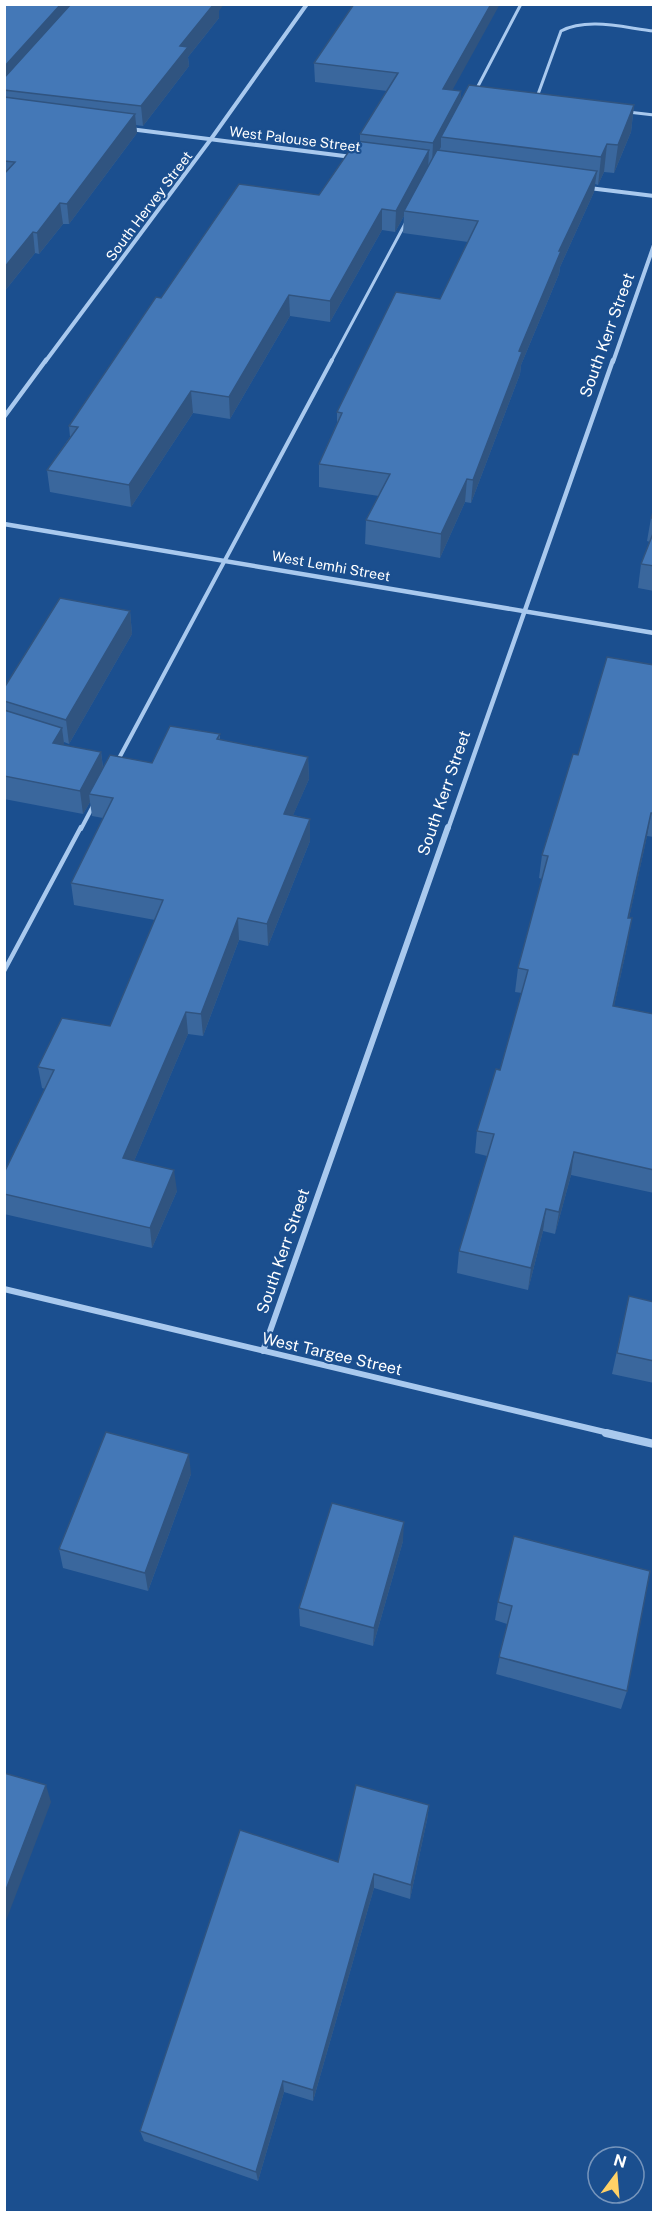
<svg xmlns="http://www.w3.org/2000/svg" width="658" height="2217" viewBox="0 0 658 2217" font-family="'Public Sans',sans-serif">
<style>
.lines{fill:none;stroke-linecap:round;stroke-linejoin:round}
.service-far2{stroke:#a9c9ee;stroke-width:3}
.service-far1{stroke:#a9c9ee;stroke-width:4}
.service{stroke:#a9c9ee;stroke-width:4.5}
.minor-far3{stroke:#a9c9ee;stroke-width:4}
.minor-far2{stroke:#a9c9ee;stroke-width:4.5}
.minor-far1{stroke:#a9c9ee;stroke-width:6}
.minor{stroke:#a9c9ee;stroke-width:8}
.wall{fill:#3a679d}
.shaded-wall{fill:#305480}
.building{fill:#4478b7;stroke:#305480;stroke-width:1.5}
.labels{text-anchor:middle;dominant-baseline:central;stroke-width:4.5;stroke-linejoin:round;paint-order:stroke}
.far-street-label{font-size:14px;fill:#fff;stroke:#1b4f8f}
.street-label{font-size:16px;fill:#fff;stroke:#1b4f8f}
</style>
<rect width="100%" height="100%" fill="#1b4f8f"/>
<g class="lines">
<!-- service-far2 -->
<g class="service-far2">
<path d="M476 90 521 4"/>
<path d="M537 97 561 31C588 17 625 28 654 31"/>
<path d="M628 112 654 115"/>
<path d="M331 362 406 222"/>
</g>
<!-- service-far1 -->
<g class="service-far1">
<path d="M117 762 332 360"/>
<path d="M81 829 93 806"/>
</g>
<!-- service -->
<path class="service" d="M4 971 81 827"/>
<!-- minor-far3 -->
<g class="minor-far3">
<path d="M130 129 352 157"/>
<path d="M589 188 654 196"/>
<path d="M45 362 211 139 307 4"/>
<path d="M613 362 654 245"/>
</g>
<!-- minor-far2 -->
<g class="minor-far2">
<path d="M4 417 46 360"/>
<path d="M4 524 654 633"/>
<path d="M448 829 613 360"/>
</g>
<!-- minor-far1 -->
<g class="minor-far1">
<path d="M4 1289 613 1434"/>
<path d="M263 1351 448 827"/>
</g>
<!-- minor -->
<path class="minor" d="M606 1433 654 1444"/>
</g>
<!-- wall -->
<g class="wall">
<path d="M4 4 219 11V18L188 57 189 66 143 126 136 125 137 133 69 224H63L39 254 35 253 4 292Z"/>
<path d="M354 4 452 90 461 91 460 101 634 105 631 132 614 173 604 172 598 185 595 184 594 192 560 267 559 274 521 365 520 374 471 503 465 502 440 558 365 544 366 520 379 496 319 487V464L337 423V412L440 299 468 242 403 233 404 216 395 232 382 230 330 322 290 316 230 419 193 413 131 507 50 492 47 470 70 437 69 426 161 298 319 195 360 142V134L387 91 315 82 314 63Z"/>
<path d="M654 509V591L638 588 641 564 650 542 647 541 651 518Z"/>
<path d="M130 611 132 634 69 744 64 742V745L101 752 103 767 152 763 220 734V740L308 757 309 779 293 815 310 819V841L268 946 239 940 203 1036 188 1034 134 1161 177 1191 152 1248 4 1214V1194L45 1089 42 1088 38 1067 110 1026 155 920 74 905 71 883 103 818 92 816 90 802 83 814 4 799V688Z"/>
<path d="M654 665V837L647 836 629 918 628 942 614 1006 654 1014V1193L571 1175 555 1234 543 1231 528 1290 457 1273 459 1251 487 1156 475 1153 477 1131 500 1070 522 993 515 992 518 968 542 879 539 878 542 855 578 755Z"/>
<path d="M629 1296 654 1302V1383L612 1374Z"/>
<path d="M191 1474 148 1591 63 1568 59 1549Z"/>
<path d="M514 1536 627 1691 621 1709 496 1674 507 1624 495 1620 498 1602Z"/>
<path d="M403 1541 373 1646 300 1626 299 1608Z"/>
<path d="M429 1805 427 1820 410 1899 374 1888 313 2101 284 2092 258 2181 144 2141 140 2131 338 1862Z"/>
</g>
<!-- shaded-wall -->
<g class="shaded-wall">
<path d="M61 4H80L4 89V67Z"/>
<path d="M213 4H224L219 11V18L188 57 189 66 143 126 141 106 180 46Z"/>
<path d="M491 4H500L442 109 443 89Z"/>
<path d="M461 91 460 111 441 137V147L432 163 433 143Z"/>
<path d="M634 105 631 132 614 173 618 145Z"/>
<path d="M135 114 137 133 69 224 67 204Z"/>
<path d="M607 144 604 172 598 185 601 157Z"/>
<path d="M429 150 428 171 404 211V216L395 232 396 211Z"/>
<path d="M597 171 594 192 560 267 559 274 521 365 520 374 471 503 473 480 519 351 559 251Z"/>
<path d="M60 203 63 224 39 254 37 233Z"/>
<path d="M382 209V230L330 322V301Z"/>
<path d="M33 232 35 253 4 292V268Z"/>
<path d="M289 295 290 316 230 419 229 397Z"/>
<path d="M191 391 193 413 131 507 129 485Z"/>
<path d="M467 479 465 502 440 558 441 534Z"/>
<path d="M130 611 132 634 69 744 66 720Z"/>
<path d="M62 728 65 751 53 743Z"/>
<path d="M101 752 104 776 89 794 90 802 83 814 80 791Z"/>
<path d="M308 757 309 779 284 836V814Z"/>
<path d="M651 813 647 836 624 941 628 918Z"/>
<path d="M310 819V841L268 946 267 924Z"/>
<path d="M238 918 239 940 203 1036 201 1014Z"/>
<path d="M632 918 628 942 609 1029 613 1006Z"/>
<path d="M186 1012 188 1034 126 1180 123 1158Z"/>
<path d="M574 1152 571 1175 555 1234 559 1212Z"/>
<path d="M174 1170 177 1191 152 1248 150 1228Z"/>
<path d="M546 1209 543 1231 528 1290 531 1268Z"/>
<path d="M189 1454 191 1474 148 1591 145 1573Z"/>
<path d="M404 1522 403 1541 373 1646 374 1628Z"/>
<path d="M46 1785 51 1802 4 1926V1895Z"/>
<path d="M429 1805 427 1820 410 1899 411 1885Z"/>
<path d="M374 1874V1888L313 2101V2090Z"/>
<path d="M283 2081 284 2092 258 2181 256 2172Z"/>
</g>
<!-- building -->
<g class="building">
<path d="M4 4H61L4 67Z"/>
<path d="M71 4H214L180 46 188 47 141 106 4 90V78Z"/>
<path d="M354 4H491L443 89 461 91 433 143 360 134 398 73 314 63Z"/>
<path d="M469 85 634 105 618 145 607 144 601 157 441 137Z"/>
<path d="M4 97 135 114 67 204 60 203 37 233 33 232 4 268V174L15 162 4 161Z"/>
<path d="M356 141 429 150 396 211 382 209 330 301 289 295 229 397 191 391 129 485 47 470 78 427 69 426 156 297 161 298 239 184 319 195Z"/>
<path d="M437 150 597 171 559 251H561L519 351 522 352 473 480 467 479 441 534 366 520 390 474 319 464 342 413 337 412 396 292 440 299 478 221 404 211Z"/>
<path d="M654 509V518H651Z"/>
<path d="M654 531V566L641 564Z"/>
<path d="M60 598 130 611 66 720 4 701V688Z"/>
<path d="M607 657 654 665V813H651L628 918H632L613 1006 654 1014V1170L574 1152 559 1212 546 1209 531 1268 459 1251 494 1134 477 1131 496 1069 500 1070 528 970 518 968 548 856 542 855 573 754 578 755Z"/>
<path d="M4 710 62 728 53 743 101 752 80 791 4 776Z"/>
<path d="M170 726 220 734 217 739 308 757 284 814 310 819 267 924 238 918 201 1014 186 1012 123 1158 174 1170 150 1228 4 1194V1173L54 1070 38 1067 62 1018 110 1026 163 900 71 883 113 798 89 794 110 755 152 763Z"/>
<path d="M629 1296 654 1302V1361L617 1353Z"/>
<path d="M106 1432 189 1454 145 1573 59 1549Z"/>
<path d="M332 1503 404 1522 374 1628 299 1608Z"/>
<path d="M514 1536 650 1571 627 1691 499 1657 512 1606 498 1602Z"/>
<path d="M4 1773 46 1785 4 1895Z"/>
<path d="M356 1785 429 1805 411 1885 374 1874 313 2090 283 2081 256 2172 140 2131 240 1830 338 1862Z"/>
</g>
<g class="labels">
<!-- far-street labels -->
<g class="far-street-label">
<text transform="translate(295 139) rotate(7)">West Palouse Street</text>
<text transform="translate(149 206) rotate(-53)">South Hervey Street</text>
<text transform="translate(331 566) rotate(10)">West Lemhi Street</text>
</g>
<!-- street labels -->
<g class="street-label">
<text transform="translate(607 335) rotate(-70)">South Kerr Street</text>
<text transform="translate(444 793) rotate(-71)">South Kerr Street</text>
<text transform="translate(283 1251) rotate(-71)">South Kerr Street</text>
<text transform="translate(332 1354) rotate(13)">West Targee Street</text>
</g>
</g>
<!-- border -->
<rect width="658" height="2217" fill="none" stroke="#ffffff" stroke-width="12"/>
<!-- north arrow -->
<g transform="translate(616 2175) rotate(16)"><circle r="28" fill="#1b4f8f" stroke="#7695bc" stroke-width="1.5"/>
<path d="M0-4.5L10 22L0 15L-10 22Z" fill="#ffd166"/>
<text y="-9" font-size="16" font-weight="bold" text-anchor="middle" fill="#ffffff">N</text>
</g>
</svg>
